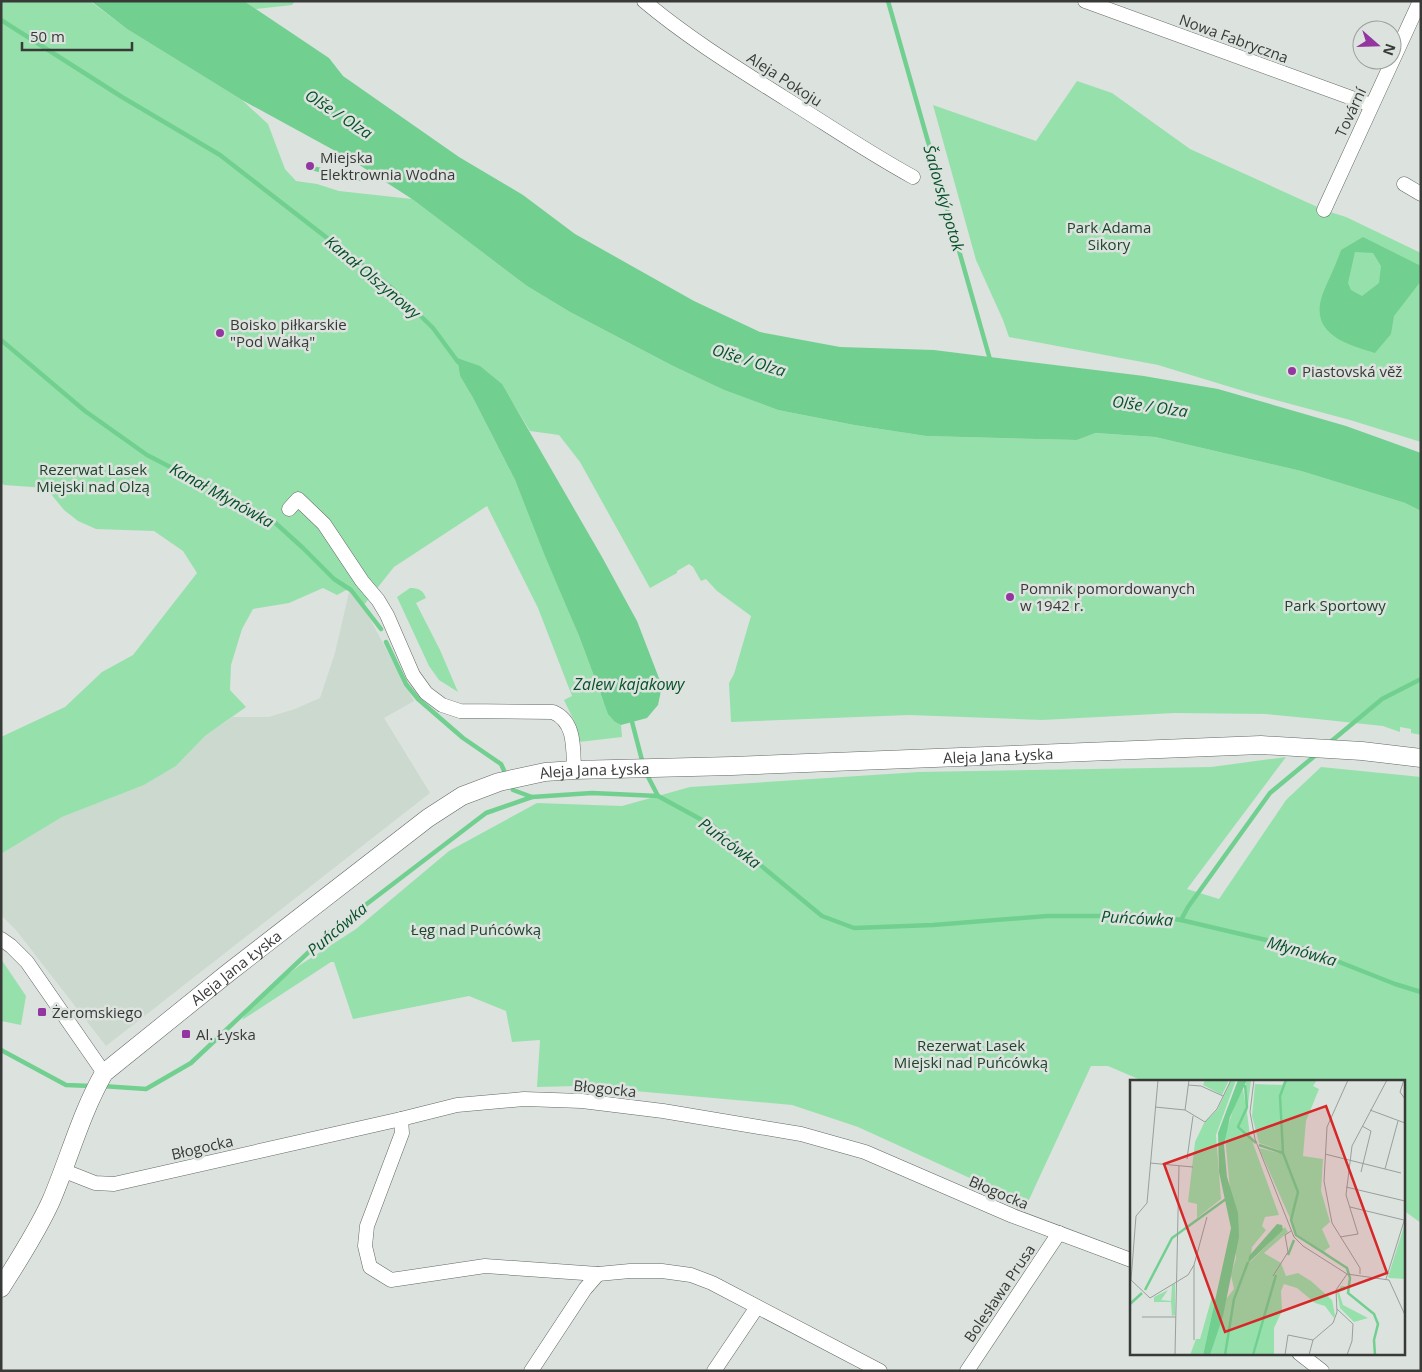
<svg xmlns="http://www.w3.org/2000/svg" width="1422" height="1372" viewBox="0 0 1422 1372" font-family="'Open Sans',sans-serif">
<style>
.built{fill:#ccd9cf}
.green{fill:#96e1ab}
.water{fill:#71d090;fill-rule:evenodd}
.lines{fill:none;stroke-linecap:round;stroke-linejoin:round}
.stream{stroke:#71d090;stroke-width:4.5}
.minor-casing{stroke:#636864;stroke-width:15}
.tertiary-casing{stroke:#636864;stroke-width:19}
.minor{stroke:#fff;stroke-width:14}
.tertiary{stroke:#fff;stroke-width:18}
.poi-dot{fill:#93369f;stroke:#dce2de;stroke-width:2}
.labels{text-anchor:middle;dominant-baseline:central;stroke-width:5;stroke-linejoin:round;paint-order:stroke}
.street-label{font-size:15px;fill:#383a38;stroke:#dce2de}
.poi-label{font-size:15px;fill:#383a38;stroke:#dce2de;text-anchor:start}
.park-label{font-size:15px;fill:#1e452b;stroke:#dce2de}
.water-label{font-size:16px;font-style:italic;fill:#075129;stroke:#dce2de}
.inset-river{fill:none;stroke:#71d090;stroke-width:2.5}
.inset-road{fill:none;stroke:#9a9f9c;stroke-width:1}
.view{fill:#d62828;fill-opacity:0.15;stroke:#d62828;stroke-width:2.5}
.inset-edge{fill:none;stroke:#383a38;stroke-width:2.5}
</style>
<rect width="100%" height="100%" fill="#dce2de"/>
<!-- built -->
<path class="built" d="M350 588 363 606 414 701 384 718 430 793 106 1046 16 930 1 915V854L62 817 144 785 176 766 205 736 233 717H269L295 709 320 698 335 653Z"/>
<!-- green -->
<g class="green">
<path d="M1 1H90L127 29 242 100 268 124 285 169 296 181 317 184 339 191 412 199 527 286 570 312 673 366 724 390 778 410 854 425 926 436 1077 440 1094 433 1155 437 1301 471 1405 503 1421 511V735L1411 733V729L1400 727V732L1383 726 1317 719 1266 714 1174 713 1042 720 909 715 731 722 729 683 734 674 751 616 717 591 706 579 701 581 693 567 689 564 677 571V573L650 588 580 462 559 435 530 431 514 405 457 358 460 376 473 398 515 480 579 636 603 701 615 722 621 725 622 737 579 742 576 725 564 700 572 696 538 608 487 506 394 567 363 606 350 588 337 595 323 588 289 603 253 609 242 629 231 665 230 690 246 707 205 736 176 766 144 785 62 817 1 854V737L65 707 102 672 133 655 197 573 183 551 154 531 96 529 78 521 64 510 46 488 4 485 1 482Z"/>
<path d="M244 1H295L292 5 256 9Z"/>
<path d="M1077 81 1112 93 1190 149 1324 210 1346 217 1421 253V442L1350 420 1250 393 1158 365 1009 337 1003 320 976 260 933 105 1036 141Z"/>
<path d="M410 588C418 588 423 590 426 598L416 603 440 650 458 692 439 680 429 666 397 597Z"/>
<path d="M1286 757 1187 889 1219 899 1286 800 1321 767 1421 777V1223L1403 1210V1081H1143L1108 1066H1091L1027 1204 858 1127 792 1105 578 1086 537 1087 540 1040 512 1042 506 1011 469 996 353 1019 334 962H331L242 1020 253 1002 300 965 356 929 449 851 537 803 622 806 690 787 919 772 1211 767Z"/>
<path d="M1 959 26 996 21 1025 1 1021Z"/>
</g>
<!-- water -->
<g class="water">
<path d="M91 1H244L329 58 343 76 459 157 523 195 575 234 694 301 760 332 840 347 934 350 1144 376 1218 389 1346 426 1421 453V511L1405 503 1301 471 1155 437 1095 433 1077 440 926 436 854 425 778 410 724 390 673 366 570 312 527 286 412 199 350 159 242 100 127 29Z"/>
<path d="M1363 237 1421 266V281L1394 316 1391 334 1375 353C1345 344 1308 333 1323 293 1329 278 1336 265 1341 250ZM1355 252 1373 253 1381 266 1379 283 1362 296 1351 290 1348 283Z"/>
<path d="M457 358 480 366 502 384 602 557 637 621 662 686 658 705 647 718 621 725 615 722 608 714 579 636 545 556 515 480 473 398 460 376Z"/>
</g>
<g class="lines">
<!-- stream -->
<g class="stream">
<path d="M888 1 991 363"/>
<path d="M1 20 122 97 220 155 393 289 433 328 458 362"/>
<path d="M307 167 361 179 378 171"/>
<path d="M1 340 85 411 147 455 271 519 303 548 334 579 351 590 381 629"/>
<path d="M386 642 406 684 418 699 463 738 501 764 507 777"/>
<path d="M631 718 643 764"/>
<path d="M1328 744 1382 699 1421 679"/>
<path d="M645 771 658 796"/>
<path d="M510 784 513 790 532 797"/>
<path d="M1181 920 1309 950 1395 984 1421 992"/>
<path d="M1 1050 66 1085 91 1086"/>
<path d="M102 1086 146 1089 191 1063 330 932 486 813 532 797 592 793 658 796 713 826 822 916 854 928 933 925 1047 916H1154L1181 920 1188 907 1270 793 1317 754"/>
</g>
<defs>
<g id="minor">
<path d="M644 1C688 38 737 68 786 99 828 125 869 153 913 177"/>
<path d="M1085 1 1371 105"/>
<path d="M1404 184 1421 194"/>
<path d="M1324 210 1420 1"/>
<path d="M289 509 298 499 324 524 362 581 378 600 387 615 413 675 426 693 442 705 460 711 553 712C576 722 573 749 574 770"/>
<path d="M1 939 11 946 27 962 104 1073"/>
<path d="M401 1119 402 1133 367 1226 365 1246 370 1267 391 1280 485 1266 598 1274 630 1271H662L691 1275 712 1283 880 1371"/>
<path d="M62 1170 95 1183 114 1184 401 1119 457 1105 524 1099 582 1101 663 1111 801 1134 865 1152 1013 1216 1131 1260"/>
<path d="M1299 1353 1322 1371"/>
<path d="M531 1371 585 1289 598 1274"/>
<path d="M714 1371 757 1307"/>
<path d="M967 1371 1059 1233"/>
</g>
<g id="tertiary">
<path id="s1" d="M1 1288C19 1259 37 1232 51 1201 69 1159 81 1113 104 1073L228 973 428 818 462 796 499 782 545 772 574 770 732 766 1261 745 1362 751 1421 758"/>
</g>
</defs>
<!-- minor casing -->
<use href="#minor" class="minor-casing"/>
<!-- tertiary casing -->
<use href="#tertiary" class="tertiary-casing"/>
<!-- minor -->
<use href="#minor" class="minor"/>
<!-- tertiary -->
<use href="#tertiary" class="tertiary"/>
</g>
<!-- markers -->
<g class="poi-dot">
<circle cx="310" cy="166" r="5"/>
<circle cx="220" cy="333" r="5"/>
<circle cx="1292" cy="371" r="5"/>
<circle cx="1010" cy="597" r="5"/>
<rect x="37" y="1007" width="10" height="10" rx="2.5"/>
<rect x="181" y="1029" width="10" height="10" rx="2.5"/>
</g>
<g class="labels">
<!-- street labels -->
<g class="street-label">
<text transform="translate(1234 38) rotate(20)">Nowa Fabryczna</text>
<text transform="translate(785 79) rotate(33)">Aleja Pokoju</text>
<text transform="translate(1350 112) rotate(-65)">Tovární</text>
<text stroke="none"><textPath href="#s1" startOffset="1232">Aleja Jana Łyska</textPath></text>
<text stroke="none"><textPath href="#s1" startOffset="828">Aleja Jana Łyska</textPath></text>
<text stroke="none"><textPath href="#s1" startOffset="408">Aleja Jana Łyska</textPath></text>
<text transform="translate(605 1088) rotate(6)">Błogocka</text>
<text transform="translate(202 1147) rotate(-13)">Błogocka</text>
<text transform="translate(999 1192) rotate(23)">Błogocka</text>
<text transform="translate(999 1293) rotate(-56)">Bolesława Prusa</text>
</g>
<!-- poi labels -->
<g class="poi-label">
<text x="320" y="157">Miejska<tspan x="320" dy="17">Elektrownia Wodna</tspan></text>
<text x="230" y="324">Boisko piłkarskie<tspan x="230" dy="17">"Pod Wałką"</tspan></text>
<text x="1302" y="371">Piastovská věž</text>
<text x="1020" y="588">Pomnik pomordowanych<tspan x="1020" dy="17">w 1942 r.</tspan></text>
<text x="52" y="1012">Żeromskiego</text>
<text x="196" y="1034">Al. Łyska</text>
</g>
<!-- park labels -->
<g class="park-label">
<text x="1109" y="227">Park Adama<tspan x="1109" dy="17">Sikory</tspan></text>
<text x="93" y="469">Rezerwat Lasek<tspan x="93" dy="17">Miejski nad Olzą</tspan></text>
<text x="1335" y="605">Park Sportowy</text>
<text x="476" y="929">Łęg nad Puńcówką</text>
<text x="971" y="1045">Rezerwat Lasek<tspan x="971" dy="17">Miejski nad Puńcówką</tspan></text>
</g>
<!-- water labels -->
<g class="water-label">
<text transform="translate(339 114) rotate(33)">Olše / Olza</text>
<text transform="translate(944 198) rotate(74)">Šadovský potok</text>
<text transform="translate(373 277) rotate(40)">Kanał Olszynowy</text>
<text transform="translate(749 360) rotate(17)">Olše / Olza</text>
<text transform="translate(1150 406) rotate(8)">Olše / Olza</text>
<text transform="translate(222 495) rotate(29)">Kanał Młynówka</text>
<text x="629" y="684">Zalew kajakowy</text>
<text transform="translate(730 843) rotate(37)">Puńcówka</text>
<text transform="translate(1137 918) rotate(3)">Puńcówka</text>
<text transform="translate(337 929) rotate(-40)">Puńcówka</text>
<text transform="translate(1302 951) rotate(16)">Młynówka</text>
</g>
</g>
<!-- overview -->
<g transform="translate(1130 1080)">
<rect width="275" height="275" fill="#dce2de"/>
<path d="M75 0H99L92 15 73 5ZM101 0H106L86 55 91 119 67 138V124L58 122 65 62 74 43 88 29ZM121 0 117 33 120 55 149 135 135 137 132 146 136 150 122 167 120 182 155 147 158 152 134 173 151 183 156 196 168 193 181 201 202 220 205 235 204 238 195 226 185 223 167 208 154 204 151 211 152 231 144 248V275H80L96 219 104 209 101 195 106 178 95 55 105 24 113 9 115 21 116 1ZM155 0H187L183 6 189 9 176 41 173 76 193 79 191 111 200 142 192 149 200 167 194 171 205 180 167 154 129 68 149 73V70L129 63 122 36 125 4 152 5ZM275 143V199L259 198 258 197ZM45 203V235L42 236 41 222H24V217L38 210 31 220 41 221 42 205ZM211 206H215V210L209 212 213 225 238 238 224 242 210 228 207 212ZM82 217 85 221 73 275H60L66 259H70Z" fill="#96e1ab"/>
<path d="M108 0H117L100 37 94 65 97 97 108 133 109 157 93 236 80 275H73L101 148 89 92 88 53ZM147 144 152 145 153 150 118 183 119 176Z" fill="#71d090"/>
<path class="inset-river" d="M115 5 117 27 108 47 126 63M129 65 153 73 168 112 161 140 166 155 217 188 220 198 218 213 244 234 248 244 244 260 245 275M153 73 150 16 156 0M158 175 164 160M15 210 42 158 96 119M0 224 12 213M95 275 104 219 118 182M123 275 146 195"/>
<path class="inset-road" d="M28 0 17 123 6 136 1 200 20 218 58 195 64 185M124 0 120 32 125 59 164 157 173 166 217 194 259 200 275 235M218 0 197 47 194 101 202 143 230 188V194M274 0 270 12 275 19M58 5 71 6 93 16M25 27 55 30 75 42 87 29 101 0M55 30 59 0M240 30 275 43M195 74 271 93M57 79 63 36M20 83 63 87M255 89 268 41M231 92 241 51 232 46M216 107 275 121M220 127 274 140M210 157 228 154 216 115 222 66 257 0M143 196 158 172 155 155 161 151M256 199 275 138M207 229 223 244 222 261 217 275M12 237H46M64 260V185L77 137M45 275 49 86M155 275 158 255 183 260M179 275 183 260 203 243 207 232 206 210 217 194"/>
<path class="view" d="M196 26 257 193 95 252 34 84Z"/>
<rect width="275" height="275" class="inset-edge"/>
</g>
<!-- border -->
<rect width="1422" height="1372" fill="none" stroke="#383a38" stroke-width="5"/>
<!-- north arrow -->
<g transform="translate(1377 45) rotate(110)"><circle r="24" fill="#dce2de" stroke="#9a9f9c"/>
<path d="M0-4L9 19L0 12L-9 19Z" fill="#93369f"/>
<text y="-8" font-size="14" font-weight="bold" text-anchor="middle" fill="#383a38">N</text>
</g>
<!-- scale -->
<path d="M22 42v8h110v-8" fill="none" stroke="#383a38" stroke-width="2.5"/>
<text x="30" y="42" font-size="15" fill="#383a38" stroke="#dce2de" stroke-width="4" paint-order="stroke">50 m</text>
</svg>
